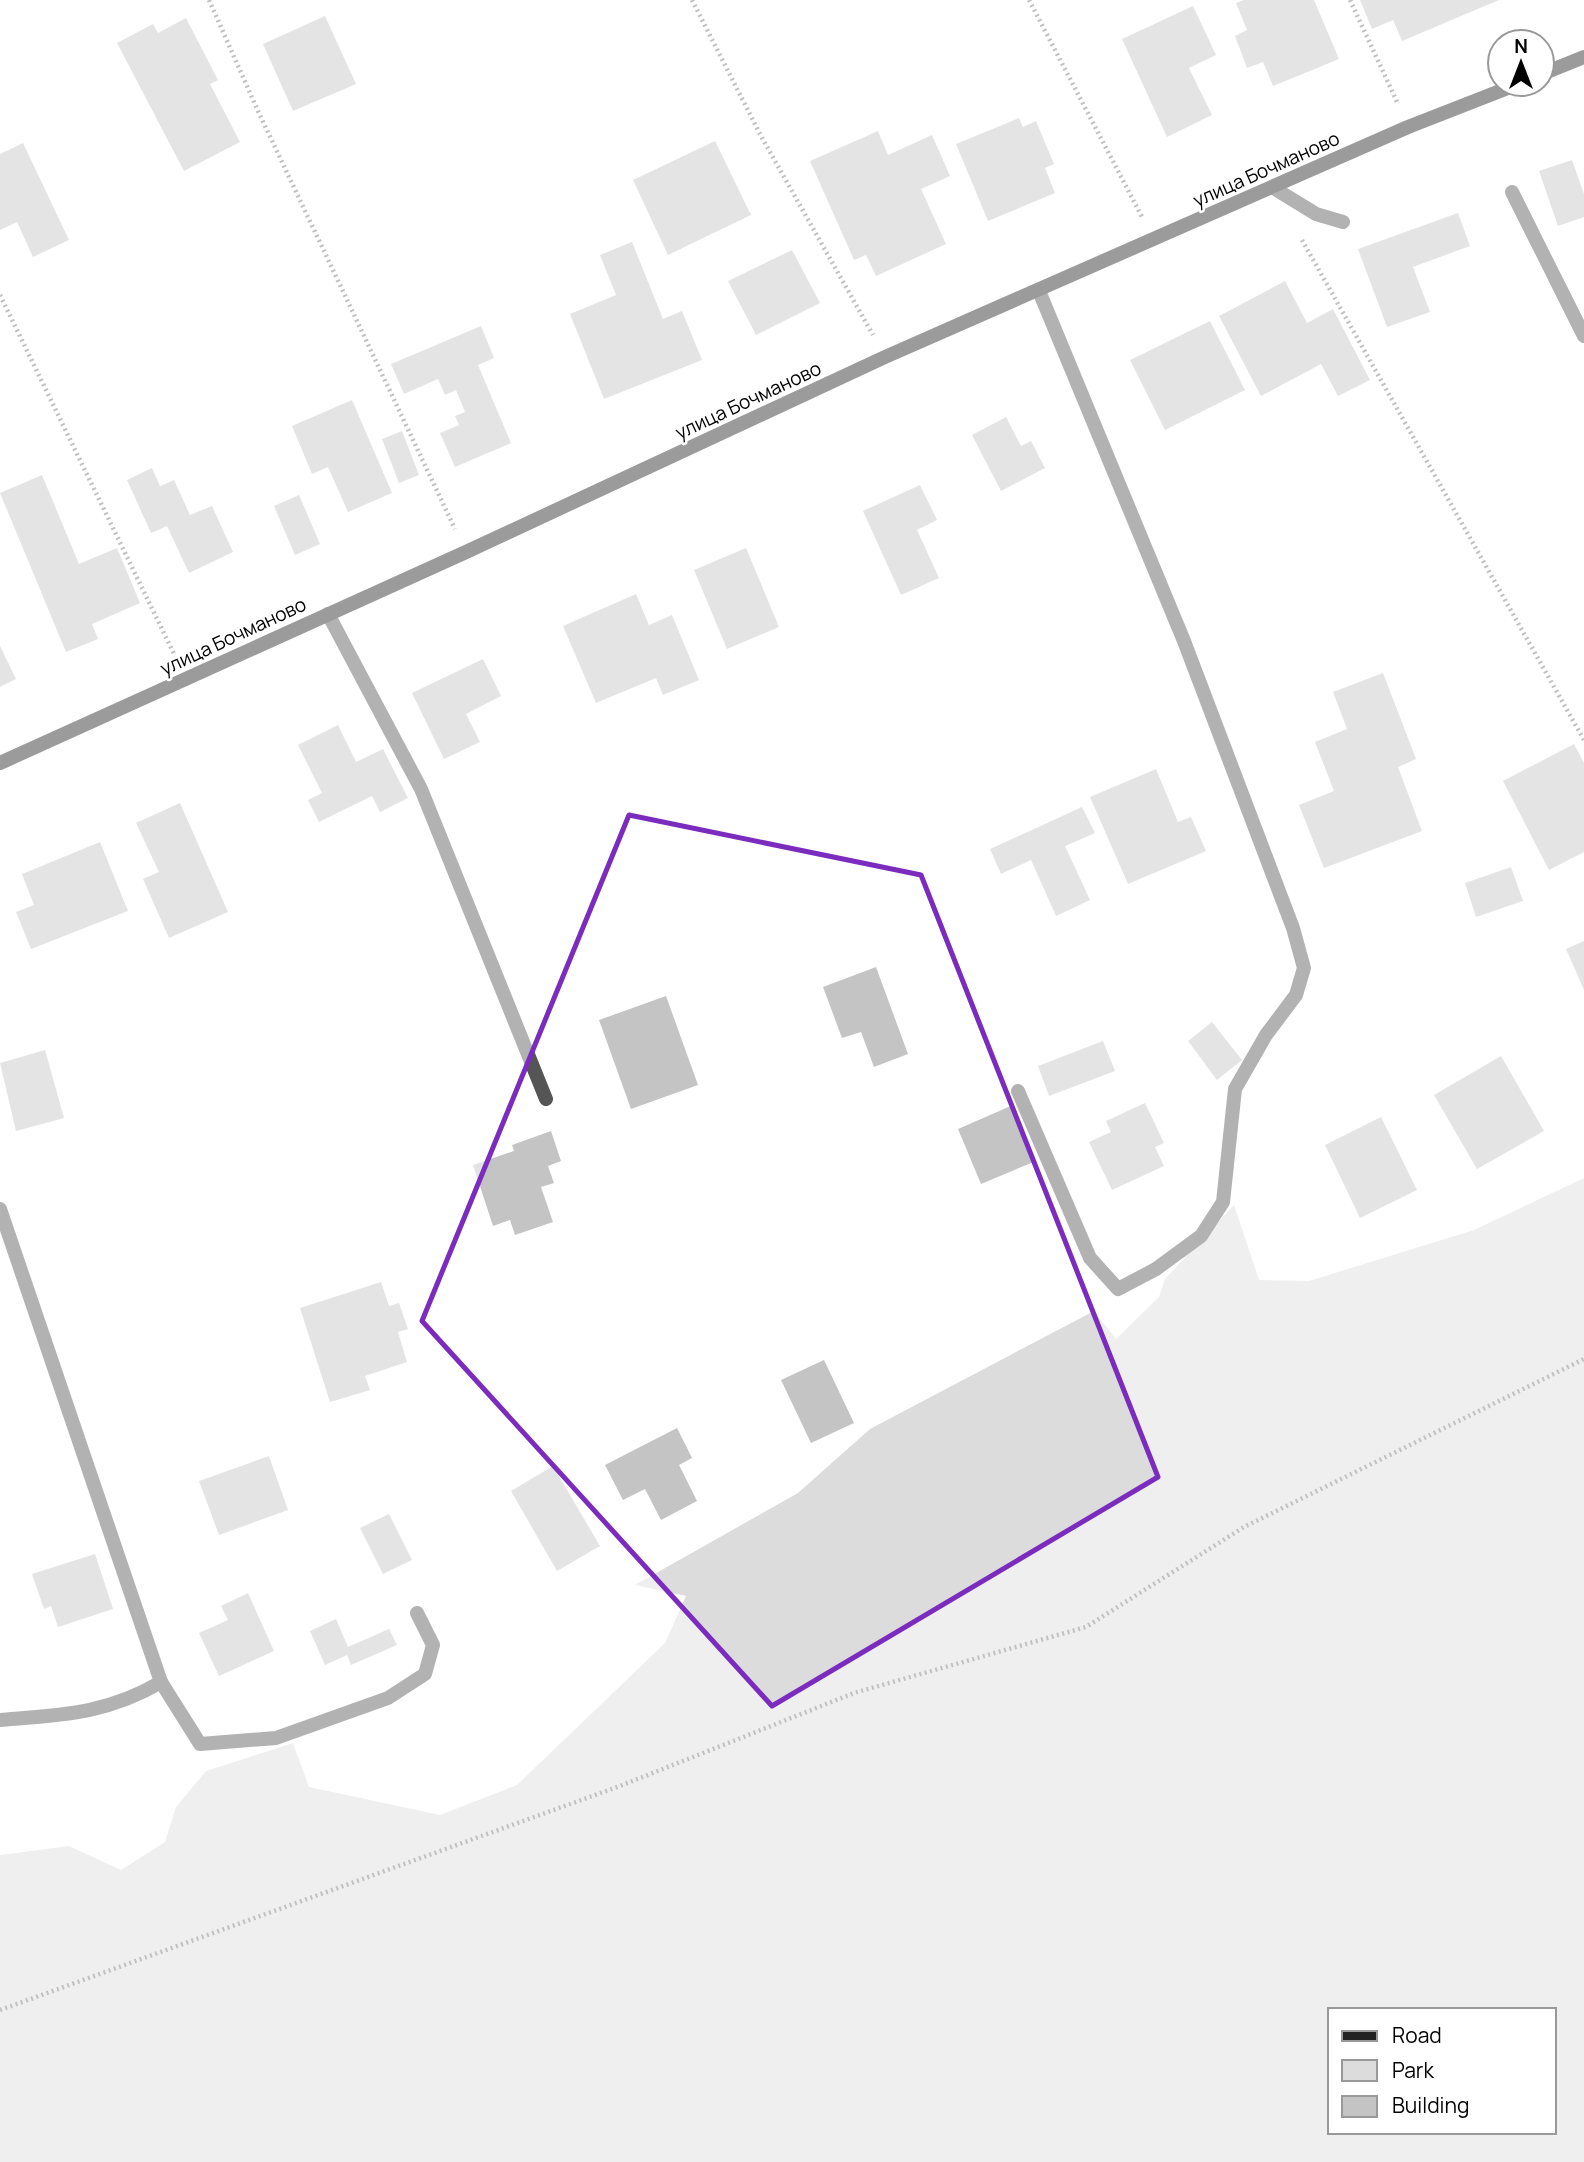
<svg xmlns="http://www.w3.org/2000/svg" width="1584" height="2162" viewBox="0 0 1584 2162" font-family="Manrope,sans-serif">
<style>
.green{fill:#dcdcdc;fill-rule:evenodd}
.building{fill:#c4c4c4}
.lines{fill:none;stroke-linecap:round;stroke-linejoin:round}
.path{stroke:#777;stroke-width:4.5;stroke-dasharray:2 3.5;stroke-linecap:butt}
.lane{stroke:#555;stroke-width:14}
.street{stroke:#555;stroke-width:14}
.secondary{stroke:#222;stroke-width:14}
.marked{fill:none;stroke:#7b2cbf;stroke-width:5;stroke-linejoin:round}
.labels{text-anchor:middle;dominant-baseline:central;stroke-width:5;stroke-linejoin:round;paint-order:stroke}
.street-label{font-size:19px;fill:#000;stroke:#fff}
</style>
<rect width="100%" height="100%" fill="#fff"/>
<!-- green -->
<path class="green" d="M1584 1178V2162H0V1855L69 1846 121 1870 165 1842 176 1807 206 1771 293 1743 309 1787 440 1815 517 1785 665 1643 686 1596 635 1585 798 1493 870 1429 1094 1311 1116 1339 1159 1297 1165 1279 1234 1205 1259 1280 1309 1281 1474 1230ZM1330 2010H1554V2132H1330Z"/>
<!-- building -->
<g class="building">
<path d="M1244 0H1314L1339 59 1273 86 1263 62 1247 68 1235 36 1247 30 1236 3Z"/>
<path d="M1360 0H1499L1402 41 1393 20 1372 29Z"/>
<path d="M1193 6 1216 55 1189 68 1212 115 1167 137 1122 39Z"/>
<path d="M325 16 356 84 293 111 263 44Z"/>
<path d="M186 18 218 80 210 84 240 142 184 171 117 43 153 24 158 33Z"/>
<path d="M1019 118 1023 127 1036 121 1054 164 1045 168 1055 193 988 221 956 144Z"/>
<path d="M878 131 888 155 932 135 950 176 921 189 946 244 876 276 866 255 854 260 810 161Z"/>
<path d="M715 141 751 215 668 255 633 180Z"/>
<path d="M23 143 69 240 33 257 17 222 0 230V154Z"/>
<path d="M1572 160 1584 194V217L1558 226 1539 171Z"/>
<path d="M1458 213 1470 246 1413 267 1430 312 1387 327 1358 249Z"/>
<path d="M632 242 663 319 682 311 702 360 604 399 570 314 616 295 600 255Z"/>
<path d="M792 250 820 303 756 335 728 281Z"/>
<path d="M1285 281 1307 323 1333 309 1370 380 1338 396 1321 364 1261 396 1219 316Z"/>
<path d="M1210 321 1245 390 1165 430 1130 360Z"/>
<path d="M481 326 494 358 478 365 511 443 455 467 440 433 459 425 455 416 465 412 456 390 445 395 438 379 404 394 391 364Z"/>
<path d="M352 400 392 493 348 512 328 467 312 474 292 426Z"/>
<path d="M1006 417 1021 446 1031 441 1045 468 1001 491 972 435Z"/>
<path d="M402 431 419 475 399 483 382 439Z"/>
<path d="M152 468 160 486 174 480 190 515 212 506 233 552 189 573 167 526 151 533 127 480Z"/>
<path d="M42 475 79 564 117 548 140 603 92 624 98 639 66 652 0 493Z"/>
<path d="M920 485 937 520 917 530 939 578 901 595 863 511Z"/>
<path d="M299 495 320 544 295 555 274 506Z"/>
<path d="M746 548 779 627 727 649 694 570Z"/>
<path d="M636 594 649 625 672 615 699 680 663 695 656 678 596 703 563 626Z"/>
<path d="M0 646 16 679 0 687Z"/>
<path d="M483 659 501 696 466 714 480 742 444 759 412 693Z"/>
<path d="M1383 673 1416 759 1398 767 1422 831 1324 868 1299 805 1334 791 1315 742 1347 729 1333 692Z"/>
<path d="M338 725 356 762 383 749 408 798 380 812 372 796 319 822 308 800 322 793 298 745Z"/>
<path d="M1574 744 1584 763V852L1549 870 1503 781Z"/>
<path d="M1156 769 1178 822 1191 817 1206 851 1128 884 1090 797Z"/>
<path d="M180 803 228 912 169 938 143 879 159 872 136 823Z"/>
<path d="M1082 807 1095 833 1065 846 1090 900 1056 916 1031 860 1001 874 990 849Z"/>
<path d="M100 842 128 911 31 949 16 912 34 905 22 874Z"/>
<path d="M1511 867 1523 901 1476 917 1465 883Z"/>
<path d="M1584 941V990L1566 949Z"/>
<path d="M876 967 908 1054 874 1067 861 1032 842 1038 823 987Z"/>
<path d="M666 996 698 1085 631 1109 599 1020Z"/>
<path d="M1212 1022 1242 1060 1217 1080 1188 1041Z"/>
<path d="M1103 1041 1115 1071 1049 1096 1038 1066Z"/>
<path d="M45 1050 64 1118 16 1131 0 1063Z"/>
<path d="M1501 1056 1544 1131 1477 1169 1434 1095Z"/>
<path d="M1145 1103 1164 1143 1155 1147 1164 1166 1112 1190 1089 1142 1111 1132 1106 1121Z"/>
<path d="M1013 1105 1036 1161 981 1184 958 1129Z"/>
<path d="M1381 1117 1417 1190 1360 1218 1325 1145Z"/>
<path d="M551 1131 561 1161 548 1166 554 1183 541 1187 553 1222 515 1235 510 1220 493 1226 473 1165 514 1151 512 1145Z"/>
<path d="M381 1282 389 1306 399 1303 408 1329 398 1332 407 1362 365 1376 370 1390 330 1402 300 1308Z"/>
<path d="M824 1360 854 1423 811 1443 781 1380Z"/>
<path d="M677 1428 692 1458 679 1465 697 1501 661 1520 645 1489 623 1500 605 1465Z"/>
<path d="M269 1456 288 1510 219 1535 199 1481Z"/>
<path d="M553 1466 600 1546 557 1571 511 1491Z"/>
<path d="M389 1514 412 1560 383 1574 360 1528Z"/>
<path d="M95 1554 113 1609 58 1627 51 1606 44 1609 32 1574Z"/>
<path d="M248 1593 274 1651 219 1676 199 1633 228 1620 221 1606Z"/>
<path d="M336 1619 348 1647 389 1629 397 1645 351 1665 347 1655 325 1665 310 1631Z"/>
</g>
<g class="lines">
<!-- path -->
<g class="path">
<path d="M209 0 258 111 455 529"/>
<path d="M692 0 761 136 873 335"/>
<path d="M1029 0 1142 217"/>
<path d="M1350 0 1398 104"/>
<path d="M1302 240 1584 740"/>
<path d="M0 295 175 656"/>
<path d="M0 2010 620 1786 854 1693 1086 1627 1244 1527 1584 1359"/>
</g>
<!-- lane -->
<g class="lane">
<path d="M1272 187 1316 214 1343 222"/>
<path d="M328 614 421 789 546 1099"/>
<path d="M1018 1091 1090 1258 1118 1289 1156 1269 1201 1236 1223 1202 1235 1089 1266 1035 1296 995 1304 968 1293 928 1184 641 1039 291"/>
</g>
<!-- street -->
<g class="street">
<path d="M1512 192 1584 336"/>
<path d="M0 1209 161 1682C107 1714 61 1715 0 1720"/>
<path d="M161 1682 200 1744 276 1738 388 1698 425 1674 433 1645 417 1613"/>
</g>
<!-- secondary -->
<g class="secondary">
<path d="M1542 74 1584 57"/>
<path d="M0 763 466 552 885 357 1408 127 1518 84"/>
</g>
</g>
<!-- marked area -->
<path d="M0 0H1584V2162H0ZM629 815 921 875 1158 1477 772 1706 422 1321Z" fill="#fff" fill-opacity=".55" fill-rule="evenodd"/>
<path class="marked" d="M629 815 921 875 1158 1477 772 1706 422 1321Z"/>
<g class="labels">
<!-- street labels -->
<g class="street-label">
<text transform="translate(1266 169) rotate(-24)">улица Бочманово</text>
<text transform="translate(748 400) rotate(-25)">улица Бочманово</text>
<text transform="translate(233 636) rotate(-25)">улица Бочманово</text>
</g>
</g>
<!-- legend -->
<rect x="1328" y="2008" width="228" height="126" fill="#ffffff" stroke="#999999" stroke-width="2"/>
<rect x="1342" y="2031" width="35" height="10" fill="#222222" stroke="#999999" stroke-width="2"/>
<text x="1392" y="2043" font-size="21" fill="#000000">Road</text>
<rect x="1342" y="2060" width="35" height="21" fill="#dcdcdc" stroke="#999999" stroke-width="2"/>
<text x="1392" y="2078" font-size="21" fill="#000000">Park</text>
<rect x="1342" y="2096" width="35" height="21" fill="#c4c4c4" stroke="#999999" stroke-width="2"/>
<text x="1392" y="2113" font-size="21" fill="#000000">Building</text>
<!-- north arrow -->
<g transform="translate(1521 63)"><circle r="33" fill="#ffffff" stroke="#999999" stroke-width="2"/>
<path d="M0-5L12 26L0 18L-12 26Z" fill="#000000"/>
<text y="-10" font-size="19" font-weight="bold" text-anchor="middle" fill="#000000">N</text>
</g>
</svg>
